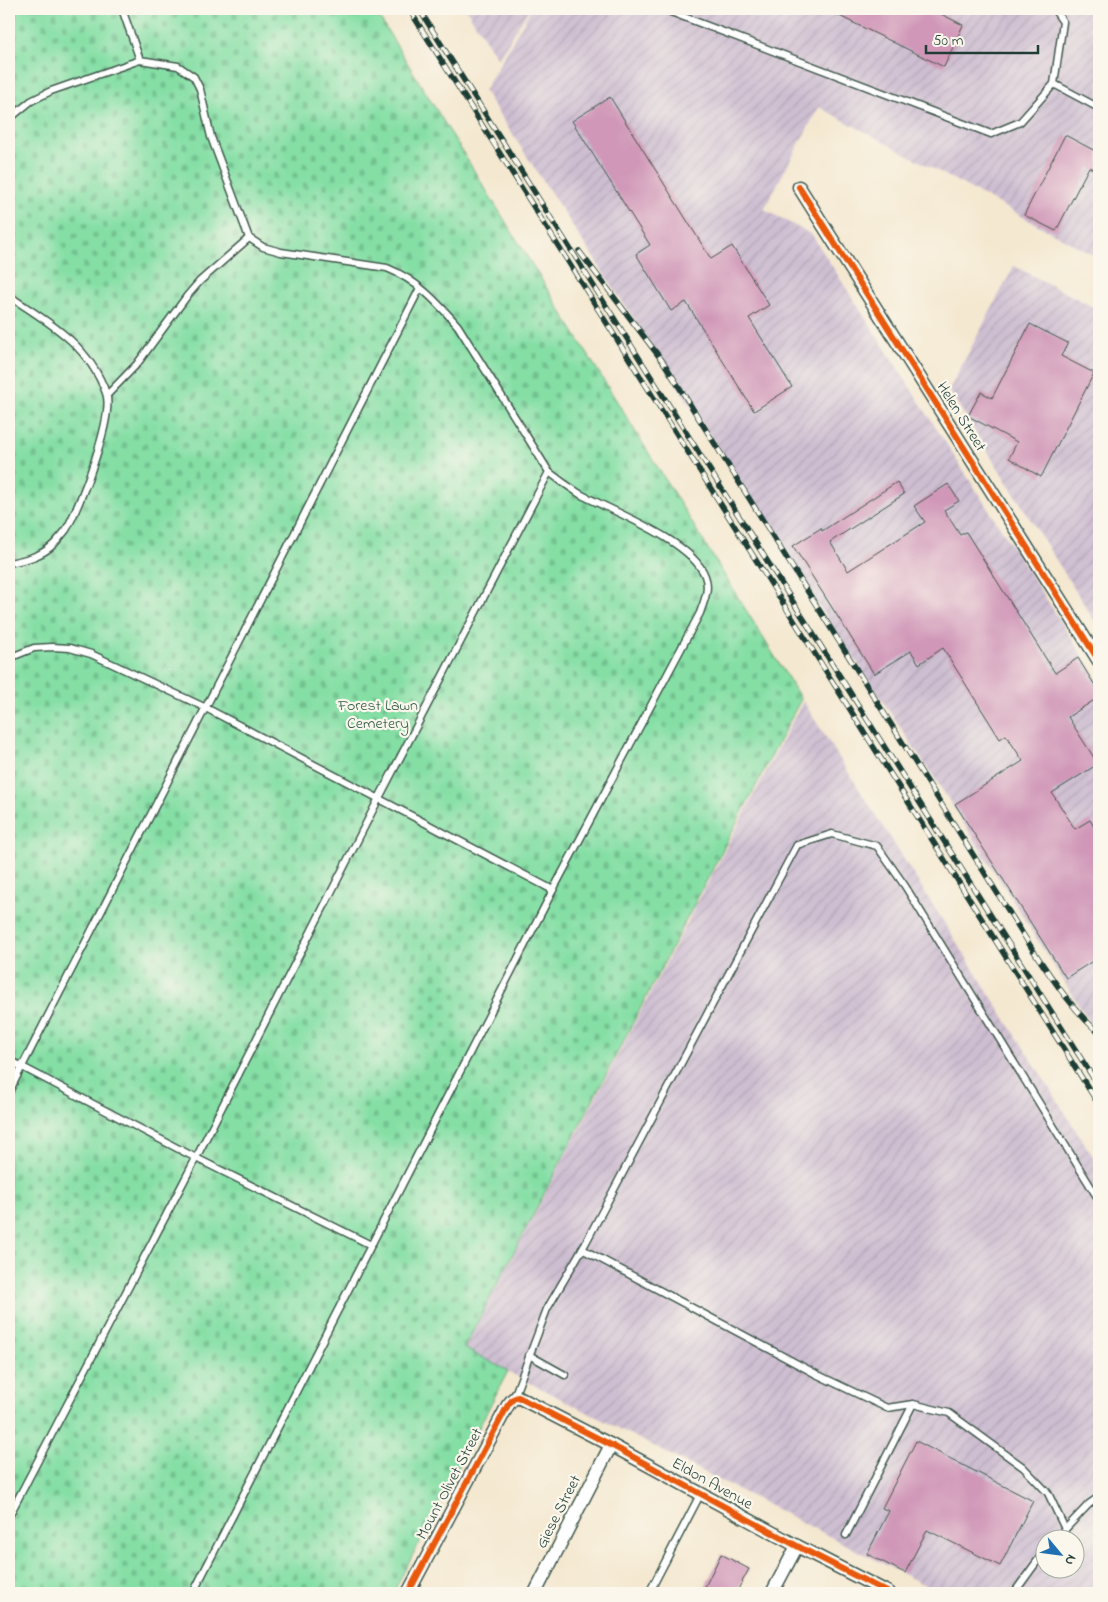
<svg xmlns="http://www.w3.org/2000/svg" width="1108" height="1602" viewBox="0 0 1108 1602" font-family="'Indie Flower',sans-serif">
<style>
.industrial{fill:url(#industrial-furrows);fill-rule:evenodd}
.cemetery{fill:url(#cemetery-stones);stroke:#528e6c}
.building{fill:#d097b8}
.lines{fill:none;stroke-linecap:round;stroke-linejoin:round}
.service-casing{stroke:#3f574b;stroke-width:9}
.minor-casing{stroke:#3f574b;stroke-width:15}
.service{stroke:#fff;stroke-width:6}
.minor{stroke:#fff;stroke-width:12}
.rail-casing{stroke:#1f3d34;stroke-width:5.5}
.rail{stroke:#fbf7ec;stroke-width:4;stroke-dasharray:11;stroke-linecap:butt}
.cycleway-casing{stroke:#fbf7ec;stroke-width:9}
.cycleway{stroke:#e8590c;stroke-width:6}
.labels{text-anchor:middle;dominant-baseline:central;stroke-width:4.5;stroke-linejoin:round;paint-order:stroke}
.street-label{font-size:16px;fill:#1f3d34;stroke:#fbf7ec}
.park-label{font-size:16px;fill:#335d4b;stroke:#fbf7ec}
</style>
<defs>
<pattern id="industrial-furrows" width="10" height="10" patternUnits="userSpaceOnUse" patternTransform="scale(1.25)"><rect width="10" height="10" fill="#cebed1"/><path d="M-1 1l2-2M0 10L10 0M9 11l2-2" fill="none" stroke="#b0a4b4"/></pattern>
<pattern id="cemetery-stones" width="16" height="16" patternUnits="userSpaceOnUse" patternTransform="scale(1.25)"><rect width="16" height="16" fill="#85dfa5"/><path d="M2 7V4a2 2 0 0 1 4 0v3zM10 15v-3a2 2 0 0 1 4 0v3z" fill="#72c08f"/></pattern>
</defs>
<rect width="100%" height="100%" fill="#fbf7ec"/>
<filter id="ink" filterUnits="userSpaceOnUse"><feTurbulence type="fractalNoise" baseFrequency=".02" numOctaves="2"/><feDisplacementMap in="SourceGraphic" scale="10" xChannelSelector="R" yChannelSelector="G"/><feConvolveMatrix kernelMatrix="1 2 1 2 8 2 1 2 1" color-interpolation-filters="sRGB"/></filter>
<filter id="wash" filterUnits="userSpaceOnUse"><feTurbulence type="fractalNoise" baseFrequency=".0096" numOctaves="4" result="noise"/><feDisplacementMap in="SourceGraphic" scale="20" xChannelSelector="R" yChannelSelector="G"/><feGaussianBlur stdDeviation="1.12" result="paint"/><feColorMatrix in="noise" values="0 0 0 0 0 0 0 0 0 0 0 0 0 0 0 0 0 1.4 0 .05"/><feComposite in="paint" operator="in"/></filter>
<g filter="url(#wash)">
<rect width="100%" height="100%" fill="#f4e8d0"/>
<!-- industrial -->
<g class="industrial">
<path d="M466 9H529L498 59Z"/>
<path d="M531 9H1099V258L819 107 764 209 812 235 1099 681V1037L945 794 825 615 781 543 484 91Z"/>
<path d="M1014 266 1099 310V628L949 390Z"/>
<path d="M803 701 1099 1166V1593H940L464 1349ZM1046 1540H1076V1570H1046Z"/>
</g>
<!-- cemetery -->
<path class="cemetery" d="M9 9H374L801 699 464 1348 508 1371 393 1593H9Z"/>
<g id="blocks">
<!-- building -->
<g class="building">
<path d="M825 9H931L963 25 944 67Z"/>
<path d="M610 97 711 259 732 246 769 305 749 318 792 387 754 411 686 302 671 311 636 254 650 245 572 121Z"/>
<path d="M1065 135 1099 153V172L1089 167 1056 231 1024 215Z"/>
<path d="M1030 324 1068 343 1061 356 1094 373 1041 477 1009 458 1017 442 968 416 981 392 992 398Z"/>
<path d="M897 482 904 494 830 542 848 571 925 522 914 506 948 484 959 501 944 510 960 535 966 532 1055 673 1078 658 1099 692V697L1068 717 1098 764 1052 793 1075 829 1090 820 1099 835V957L1066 978 955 804 1023 761 1006 735 1000 739 943 648 919 664 911 651 874 674 793 546 821 528 822 531Z"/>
<path d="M916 1441 1033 1501 1000 1566 927 1530 905 1573 867 1554 889 1511 882 1508Z"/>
<path d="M721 1554 749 1569 736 1593H702Z"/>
</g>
</g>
</g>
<g filter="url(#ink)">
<use href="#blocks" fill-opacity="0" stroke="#3f574b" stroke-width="1"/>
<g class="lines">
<defs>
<g id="service">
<path d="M122 9 140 60"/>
<path d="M663 9 991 134 1020 122 1054 84 1063 22 1054 9"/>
<path d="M1054 84 1099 108"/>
<path d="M9 119 31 101 51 91 140 60 178 66 194 77 200 89 211 137 249 238 263 247 281 252 387 268C417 280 437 302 458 326L549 472 379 798 196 1158 9 1516"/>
<path d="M9 296C50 323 88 344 106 393 115 416 79 508 66 530 62 535 58 540 54 544 42 556 25 560 9 563"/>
<path d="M107 395 137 364 187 296 200 281 249 238"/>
<path d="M9 658 34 648 52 647 70 648 91 654 204 707 553 890"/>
<path d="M9 1060 196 1158 371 1245"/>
<path d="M9 1092 420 288"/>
<path d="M582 1249 818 1375 887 1408 913 1404 949 1413 1023 1467 1048 1493 1065 1529"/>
<path d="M529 1355 565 1375"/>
<path d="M514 1397 547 1309 585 1244 797 845 832 834 877 846 905 886 1099 1200"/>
<path d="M846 1535 913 1404"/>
<path d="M1055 1540 1089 1504 1099 1497"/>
<path d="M193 1593 553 890 700 613C704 601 710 589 705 576 692 541 614 512 580 494 569 487 559 480 549 472"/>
<path d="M649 1593 701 1493"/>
<path d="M1014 1593 1046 1549"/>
</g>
<g id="minor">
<path d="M799 187 1099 661"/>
<path d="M408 1593 508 1405 513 1399 518 1397 611 1445 797 1546 889 1593"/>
<path d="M535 1593 611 1445"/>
<path d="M772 1593 797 1546"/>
</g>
</defs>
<!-- service casing -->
<use href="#service" class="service-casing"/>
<!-- minor casing -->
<use href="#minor" class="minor-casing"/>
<!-- service -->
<use href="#service" class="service"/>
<!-- minor -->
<use href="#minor" class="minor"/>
<defs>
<g id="rail">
<path d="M409 9 1099 1105"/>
<path d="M419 9 1099 1087"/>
<path d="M579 251 664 363 1033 950C1053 980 1072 1009 1099 1033"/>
</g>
</defs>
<!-- rail casing -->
<use href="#rail" class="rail-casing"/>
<!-- rail -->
<use href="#rail" class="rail"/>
<defs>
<g id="cycleway">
<path d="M799 187 1099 661"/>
<path d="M408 1593 508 1405 513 1399 518 1397 611 1445 797 1546 889 1593"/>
</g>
</defs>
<!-- cycleway casing -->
<use href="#cycleway" class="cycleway-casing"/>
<!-- cycleway -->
<use href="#cycleway" class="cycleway"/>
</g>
</g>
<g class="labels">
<!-- street labels -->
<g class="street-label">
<text transform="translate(961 417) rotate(58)">Helen Street</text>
<text transform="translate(450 1484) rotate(-62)">Mount Olivet Street</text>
<text transform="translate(712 1484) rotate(29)">Eldon Avenue</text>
<text transform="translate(559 1512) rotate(-63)">Giese Street</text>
</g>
<!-- park labels -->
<g class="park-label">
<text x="378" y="706">Forest Lawn<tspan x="378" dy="18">Cemetery</tspan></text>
</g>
</g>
<!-- margin -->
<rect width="1108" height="1602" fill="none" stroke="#fbf7ec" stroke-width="30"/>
<!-- north arrow -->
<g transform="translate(1060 1554) rotate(119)"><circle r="24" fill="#fbf7ec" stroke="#a3ada2"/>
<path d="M0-4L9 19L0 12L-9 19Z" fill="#1f6fb2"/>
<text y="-8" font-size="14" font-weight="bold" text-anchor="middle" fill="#1f3d34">N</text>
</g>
<!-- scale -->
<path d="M926 45v8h112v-8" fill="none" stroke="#1f3d34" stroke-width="2.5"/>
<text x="933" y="45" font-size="15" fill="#1f3d34" stroke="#fbf7ec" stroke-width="4" paint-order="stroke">50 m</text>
</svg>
